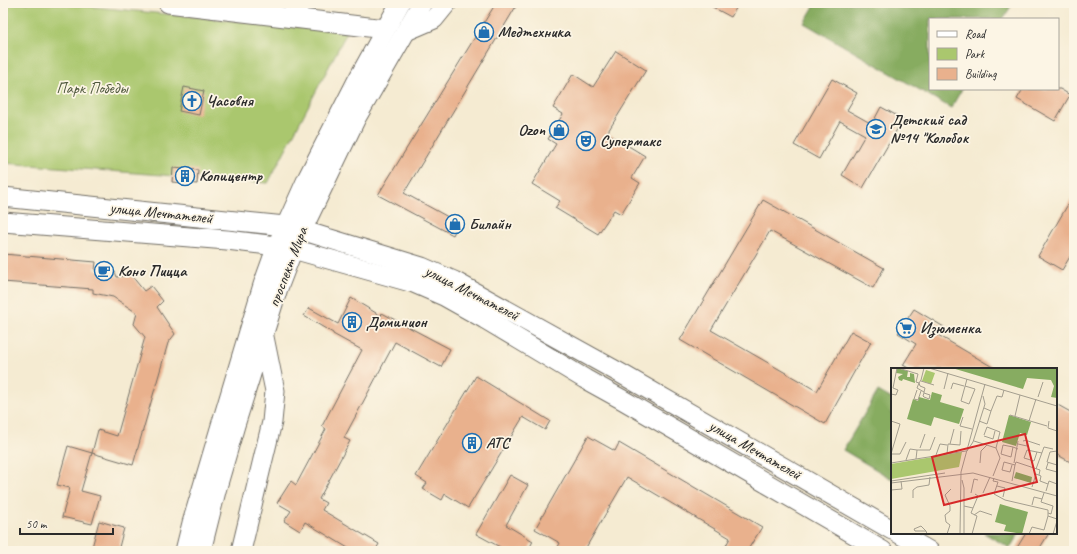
<svg xmlns="http://www.w3.org/2000/svg" width="1077" height="554" viewBox="0 0 1077 554" font-family="Caveat,sans-serif">
<style>
.green{fill:#aac76e;stroke:#6a794c}
.forest{fill:#87ac61;stroke:#596c46}
.building{fill:#e9b18d}
.lines{fill:none;stroke-linecap:round;stroke-linejoin:round}
.minor-casing{stroke:#726e65;stroke-width:21}
.minor{stroke:#fff;stroke-width:19}
.labels{text-anchor:middle;dominant-baseline:central;stroke-width:3.5;stroke-linejoin:round;paint-order:stroke}
.poi-label{font-size:16px;font-weight:bold;fill:#2b2b2b;stroke:#fcf5e5;text-anchor:start}
.park-label{font-size:16px;fill:#515a3f;stroke:#fcf5e5}
.street-label{font-size:16px;fill:#2b2b2b;stroke:#fcf5e5}
.inset-road{fill:none;stroke:#a49e8f;stroke-width:1}
.view{fill:#d62828;fill-opacity:0.15;stroke:#d62828;stroke-width:2}
.inset-edge{fill:none;stroke:#2b2b2b;stroke-width:2}
</style>
<rect width="100%" height="100%" fill="#fcf5e5"/>
<filter id="ink" filterUnits="userSpaceOnUse"><feTurbulence type="fractalNoise" baseFrequency=".025" numOctaves="2"/><feDisplacementMap in="SourceGraphic" scale="8" xChannelSelector="R" yChannelSelector="G"/><feConvolveMatrix kernelMatrix="1 2 1 2 8 2 1 2 1" color-interpolation-filters="sRGB"/></filter>
<filter id="wash" filterUnits="userSpaceOnUse"><feTurbulence type="fractalNoise" baseFrequency=".012" numOctaves="4" result="noise"/><feDisplacementMap in="SourceGraphic" scale="16" xChannelSelector="R" yChannelSelector="G"/><feGaussianBlur stdDeviation="0.9" result="paint"/><feColorMatrix in="noise" values="0 0 0 0 0 0 0 0 0 0 0 0 0 0 0 0 0 1.4 0 .05"/><feComposite in="paint" operator="in"/></filter>
<g filter="url(#wash)">
<rect width="100%" height="100%" fill="#f5ebd2"/>
<!-- green -->
<path class="green" d="M3 3H55L347 32 268 183 3 163Z"/>
<!-- forest -->
<g class="forest">
<path d="M816 3H1013L1003 19H930V89H962L951 108 804 23Z"/>
<path d="M878 391 892 399V479L843 450Z"/>
<path d="M984 533H1019L1010 548Z"/>
</g>
<g id="blocks">
<!-- building -->
<g class="building">
<path d="M496 3H518L404 193 459 223 453 235 378 195Z"/>
<path d="M705 3H739L731 17Z"/>
<path d="M616 51 646 70 607 133 645 156 632 178 640 183 621 214 614 210 598 234 555 208 560 201 532 184 556 144 548 139 563 114 553 108 573 74 593 87Z"/>
<path d="M832 79 857 93 847 110 872 124 881 107 903 119 863 188 842 175 865 135 840 121 819 159 794 145Z"/>
<path d="M184 87 204 91 199 115 179 111Z"/>
<path d="M1023 89H1060L1070 95 1055 121 1017 99Z"/>
<path d="M173 168 198 170 197 184 172 182Z"/>
<path d="M1074 194V250L1062 270 1038 256Z"/>
<path d="M763 200 884 268 873 288 770 231 711 330 817 391 851 331 871 342 825 424 680 340Z"/>
<path d="M3 254 96 262 95 270 115 272 117 277 131 275 144 291 151 286 163 301 157 307 175 334 168 343 133 465 92 453 81 491 100 496 92 524 62 517 70 488 57 485 68 446 92 453 98 430 117 436 145 337 134 324 137 313 113 297 93 293V289L3 282Z"/>
<path d="M351 298 381 316 382 313 450 349 441 367 395 342 344 438 350 441 319 499 326 503 322 510 379 544 375 551H353L305 522 300 531 284 521 291 511 277 503 291 481 296 485 326 429 322 426 362 350 333 334V333L304 316 309 308 338 324Z"/>
<path d="M914 309 944 327 938 335 996 369H910L903 365 916 344 898 333Z"/>
<path d="M476 376 550 421 545 430 523 417 468 508 445 494 442 500 423 489 427 483 416 476Z"/>
<path d="M1056 404 1074 414V464L1056 454Z"/>
<path d="M588 436 615 451 619 443 762 527 747 551H723L730 538 627 477 584 551H556L560 543 535 529Z"/>
<path d="M510 475 528 485 506 525 533 541 528 551H497L500 547 476 534Z"/>
<path d="M99 521 124 528 118 551H91Z"/>
<path d="M1026 533H1049L1038 551H1015Z"/>
</g>
</g>
</g>
<g filter="url(#ink)">
<use href="#blocks" fill-opacity="0" stroke="#726e65" stroke-width="1"/>
<g class="lines">
<defs>
<g id="minor">
<path d="M168 3 385 29"/>
<path d="M406 31 434 19 447 3"/>
<path d="M3 197 285 226 301 230 422 267 454 281 620 373 892 530"/>
<path d="M3 222 227 240 277 246 293 249 414 283 444 296 485 319 585 379 623 400 883 551"/>
<path d="M898 533 929 551"/>
<path d="M185 551 192 523 222 422 263 285 277 246 308 177 357 81 400 3"/>
<path d="M201 551 217 487 235 425 278 288 293 249 356 118 422 3"/>
<path d="M241 551 272 422 275 391 264 337"/>
</g>
</defs>
<!-- minor casing -->
<use href="#minor" class="minor-casing"/>
<!-- minor -->
<use href="#minor" class="minor"/>
</g>
</g>
<!-- icons -->
<defs>
<symbol id="shop-ring" viewBox="-11 -11 22 22"><circle r="9.5" fill="#fcf5e5" stroke="#1f6fb2" stroke-width="1.5"/><path d="M-5-2.5h2.3a2.7 3.5 0 0 1 5.4 0H5L5.5 6h-11ZM-1.5-2.5h3a1.5 2.3 0 0 0-3 0Z" fill="#1f6fb2"/></symbol>
<symbol id="church-ring" viewBox="-11 -11 22 22"><circle r="9.5" fill="#fcf5e5" stroke="#1f6fb2" stroke-width="1.5"/><path d="M-1.2-6h2.4v3.5h3.3v2.4h-3.3V6h-2.4V-.1h-3.3v-2.4h3.3Z" fill="#1f6fb2"/></symbol>
<symbol id="school-ring" viewBox="-11 -11 22 22"><circle r="9.5" fill="#fcf5e5" stroke="#1f6fb2" stroke-width="1.5"/><path d="M0-5L7-2L0 1L-7-2ZM-4 1L0 2.5L4 1V4Q0 6-4 4Z" fill="#1f6fb2"/></symbol>
<symbol id="theatre-ring" viewBox="-11 -11 22 22"><circle r="9.5" fill="#fcf5e5" stroke="#1f6fb2" stroke-width="1.5"/><path d="M-5-5.5Q0-4 5-5.5V0Q5 5 0 6Q-5 5-5 0ZM-3.3-2.5H-1v1.5H-3.3ZM1-2.5H3.3v1.5H1ZM-2.8 1Q0 5.5 2.8 1Z" fill="#1f6fb2"/></symbol>
<symbol id="building-ring" viewBox="-11 -11 22 22"><circle r="9.5" fill="#fcf5e5" stroke="#1f6fb2" stroke-width="1.5"/><path d="M-4-6H4V6H1V3H-1V6H-4ZM-2.5-4.3h1.7v1.8h-1.7ZM.8-4.3h1.7v1.8H.8ZM-2.5-1h1.7V.8h-1.7ZM.8-1h1.7V.8H.8Z" fill="#1f6fb2"/></symbol>
<symbol id="cafe-ring" viewBox="-11 -11 22 22"><circle r="9.5" fill="#fcf5e5" stroke="#1f6fb2" stroke-width="1.5"/><path d="M-5.5-4.5H6V0H3Q3 3.5 0 3.5H-2.5Q-5.5 3.5-5.5 0ZM3-3.2v2h1.7v-2ZM-6 4.5H4V6H-6Z" fill="#1f6fb2"/></symbol>
<symbol id="supermarket-ring" viewBox="-11 -11 22 22"><circle r="9.5" fill="#fcf5e5" stroke="#1f6fb2" stroke-width="1.5"/><path d="M-6-5.5h2.5l.6 2H6L4.5 2H-2.5L-4.4-4H-6ZM-1.5 3.2a1.3 1.3 0 1 0 .1 0ZM3 3.2a1.3 1.3 0 1 0 .1 0Z" fill="#1f6fb2"/></symbol>
</defs>
<g fill-rule="evenodd">
<use href="#shop-ring" x="473" y="21" width="22" height="22"/>
<use href="#church-ring" x="181" y="90" width="22" height="22"/>
<use href="#school-ring" x="865" y="118" width="22" height="22"/>
<use href="#shop-ring" x="548" y="119" width="22" height="22"/>
<use href="#theatre-ring" x="575" y="130" width="22" height="22"/>
<use href="#building-ring" x="174" y="165" width="22" height="22"/>
<use href="#shop-ring" x="444" y="213" width="22" height="22"/>
<use href="#cafe-ring" x="93" y="260" width="22" height="22"/>
<use href="#building-ring" x="341" y="311" width="22" height="22"/>
<use href="#supermarket-ring" x="895" y="317" width="22" height="22"/>
<use href="#building-ring" x="461" y="432" width="22" height="22"/>
</g>
<g class="labels">
<!-- poi labels -->
<g class="poi-label">
<text x="498" y="32">Медтехника</text>
<text x="206" y="101">Часовня</text>
<text x="890" y="120">Детский сад<tspan x="890" dy="18">№14 "Колобок</tspan></text>
<text x="545" y="130" text-anchor="end">Ozon</text>
<text x="600" y="141">Супермакс</text>
<text x="199" y="176">Копицентр</text>
<text x="469" y="224">Билайн</text>
<text x="118" y="271">Коно Пицца</text>
<text x="366" y="322">Доминион</text>
<text x="920" y="328">Изюменка</text>
<text x="486" y="443">АТС</text>
</g>
<!-- park labels -->
<g class="park-label">
<text x="92" y="88">Парк Победы</text>
</g>
<!-- street labels -->
<g class="street-label">
<text transform="translate(161 213) rotate(6)">улица Мечтателей</text>
<text transform="translate(288 267) rotate(-69)">проспект Мира</text>
<text transform="translate(472 293) rotate(27)">улица Мечтателей</text>
<text transform="translate(755 450) rotate(30)">улица Мечтателей</text>
</g>
</g>
<!-- overview -->
<g transform="translate(891 368)">
<rect width="166" height="166" fill="#f5ebd2"/>
<path d="M35 2 44 5 40 16 31 13ZM71 84 68 99 0 111V96Z" fill="#aac76e"/>
<path d="M6 0 17 3 16 9H19V5L23 6 24 15 12 11 11 13 8 12 7 9 12 6 5 5ZM61 0H166V30L160 29 163 18 160 12 136 10 132 21ZM41 24 51 27 49 34 73 41 68 56 43 49 40 58 16 51 22 31 27 33 28 29 39 32ZM118 47 140 54 136 67 129 65 125 78 111 74ZM125 104 141 109 140 115 123 110ZM109 136 137 144 131 166 113 163 115 157 104 154Z" fill="#87ac61"/>
<path class="inset-road" d="M7 0 27 6 25 14 28 15 29 18 34 20 33 24 26 20 28 15 30 12 33 0M38 0 166 38M30 13 43 17M74 18 84 21 78 36 70 33 76 11M53 21 57 5M60 21 62 15 73 18M26 22 23 31 27 32 30 23M33 25 39 27 38 31 33 29 32 28 33 25V24M0 26 5 27 7 22 2 20 6 0M147 29 152 14M93 40 100 43 106 28 111 29 113 22M119 47 156 58M124 48 129 27M72 49 69 58 81 61M0 53 9 56 0 86M88 53 96 56 100 43M138 53 145 31M158 53 157 60 166 63M93 67 96 59 109 64 105 80M93 68 102 71 104 63M83 73 105 80 109 90 102 108M137 73 149 77M59 76 63 61M127 76 136 78V72L132 73M122 79 120 89 110 86 112 77 122 79 127 81M29 80 34 66M26 82H39L44 69M76 83 82 74 94 36 92 28M166 83 159 84 156 94 166 97M146 84 143 93 133 90 136 82 151 85M0 86H9L15 74M56 86 57 76 69 77 70 63M45 87 49 76 56 77M15 92 19 81 26 82 25 91M0 95 75 83M89 95 90 83 96 77M123 95 127 73M157 95 155 101 166 104M121 97 119 104 111 102 113 94 124 97 125 94 149 102 148 107M145 101 153 79 162 81M103 110 102 113 107 114 103 126 114 132 157 142V148L166 151M71 112 73 120V166M0 113 54 105M121 113 124 97M0 115 82 105 166 128M106 118 114 120 112 129M141 119 145 106 150 108 149 113 157 116M0 122 11 121 10 113M155 123 158 113 166 116M80 125 83 111 87 112M92 125 99 109M153 125 150 134 162 138 160 146 157 145M22 130V122L26 119 38 117 39 109M141 137 143 129 151 131M73 138 82 140 87 128 84 126M83 147 89 143 101 147M35 163H24L23 161 30 158 35 163 36 166M56 166 59 157 55 154 54 147 59 143V138L54 127 60 121M69 166 70 104 94 16M81 166 86 148 80 145 82 140M138 166 141 159 153 162 157 148M162 166 166 153"/>
<path class="view" d="M134 66 146 114 53 137 41 89Z"/>
<rect width="166" height="166" class="inset-edge"/>
</g>
<!-- margin -->
<rect width="1077" height="554" fill="none" stroke="#fcf5e5" stroke-width="16"/>
<!-- legend -->
<rect x="929" y="18" width="130" height="72" fill="#fcf5e5" stroke="#a8a49b"/>
<rect x="937" y="31" width="20" height="6" fill="#ffffff" stroke="#a8a49b"/>
<text x="965" y="38" font-size="12" fill="#2b2b2b">Road</text>
<rect x="937" y="48" width="20" height="12" fill="#aac76e" stroke="#a8a49b"/>
<text x="965" y="58" font-size="12" fill="#2b2b2b">Park</text>
<rect x="937" y="68" width="20" height="12" fill="#e9b18d" stroke="#a8a49b"/>
<text x="965" y="78" font-size="12" fill="#2b2b2b">Building</text>
<!-- scale -->
<path d="M20 528v6h93v-6" fill="none" stroke="#2b2b2b" stroke-width="2"/>
<text x="26" y="528" font-size="12" fill="#2b2b2b" stroke="#fcf5e5" stroke-width="3" paint-order="stroke">50 m</text>
</svg>
